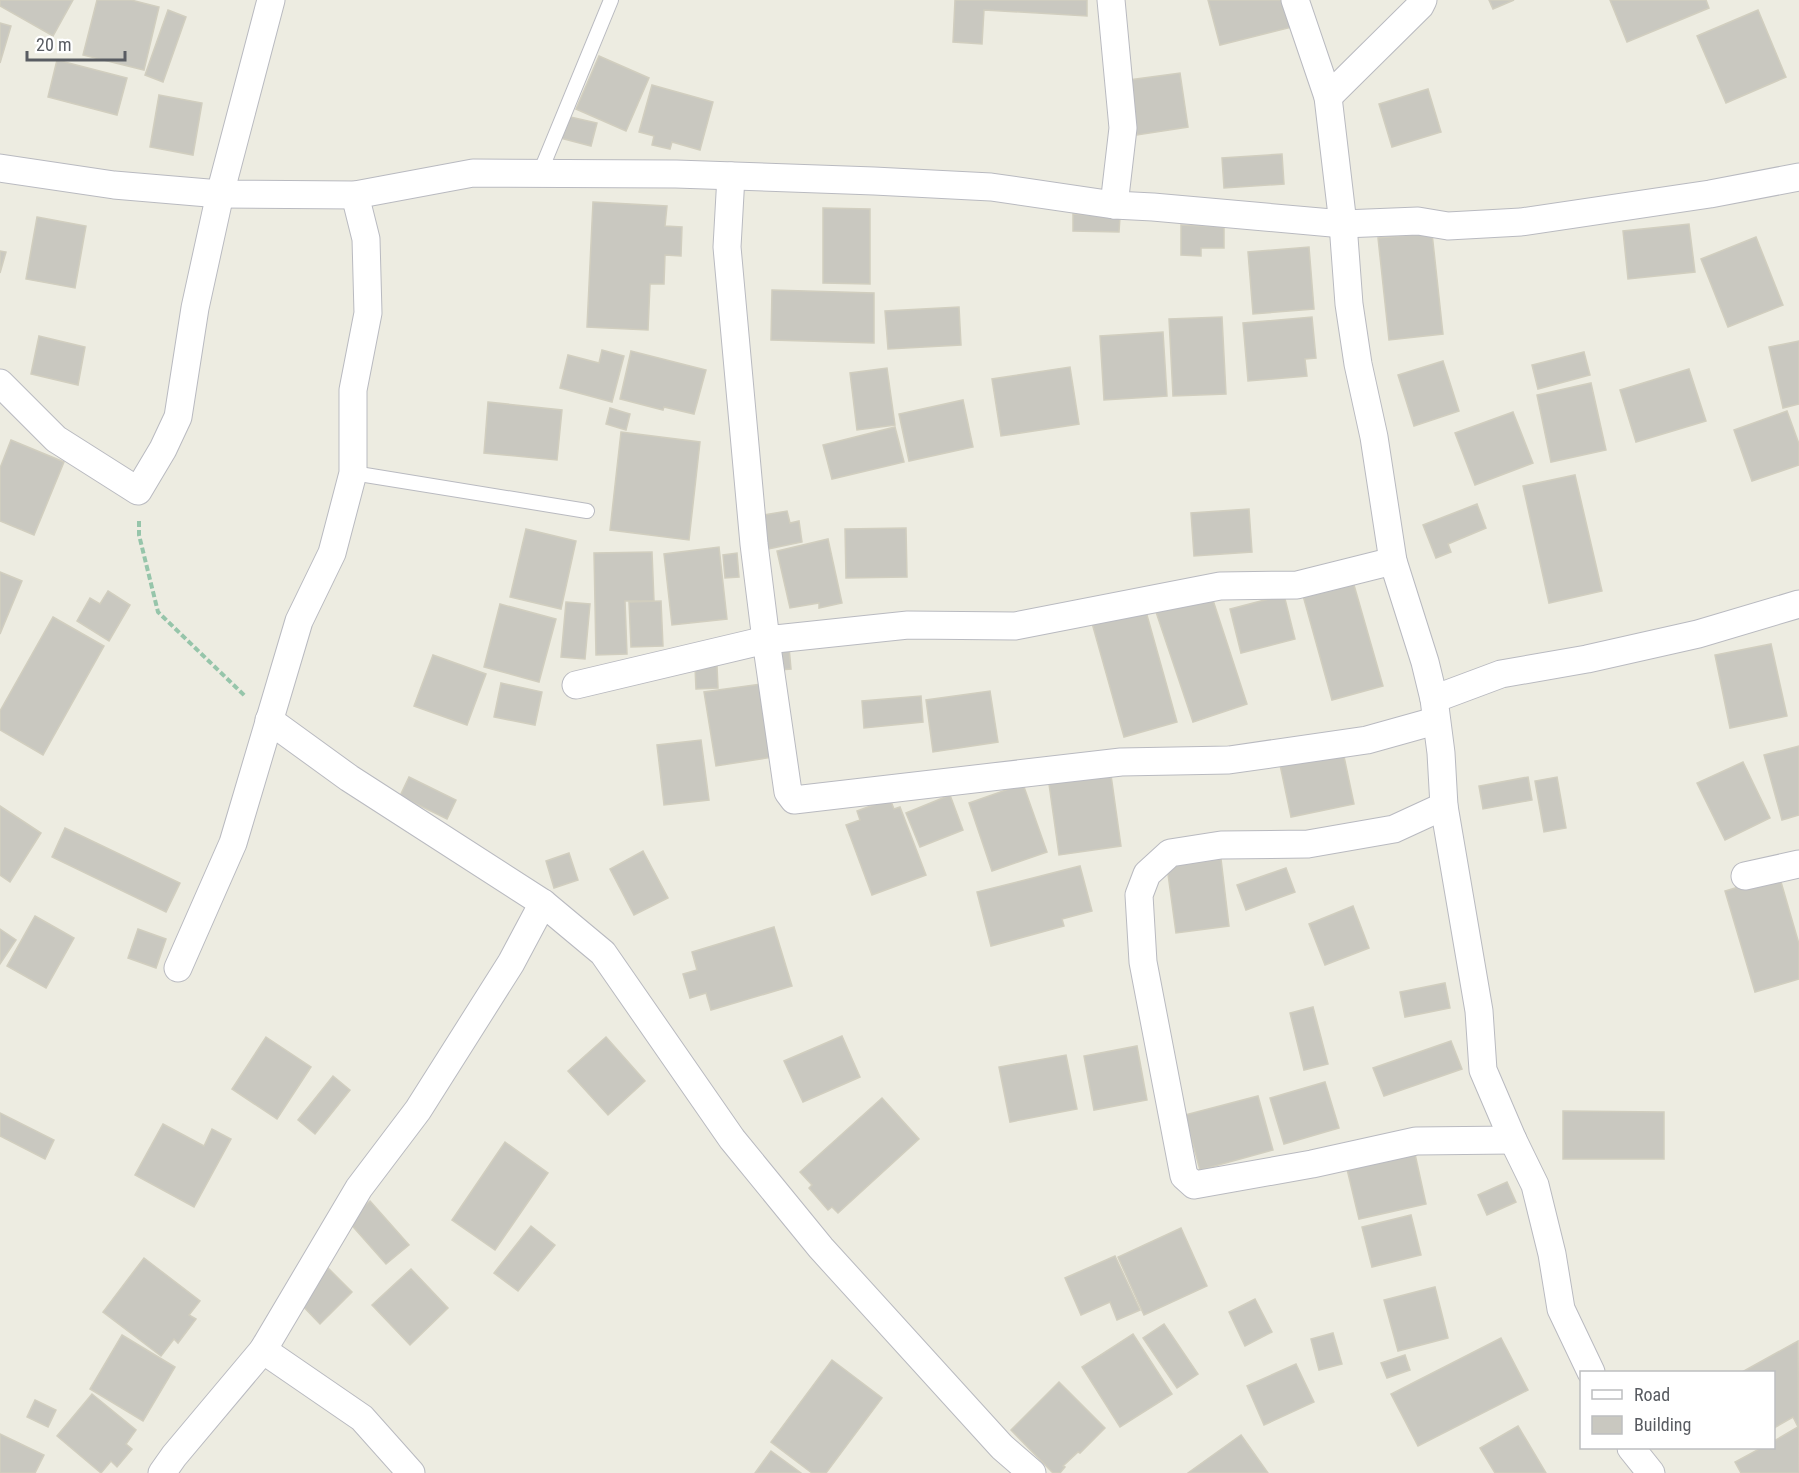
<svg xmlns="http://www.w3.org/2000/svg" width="1799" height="1473" viewBox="0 0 1799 1473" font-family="'Roboto Condensed',sans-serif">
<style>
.building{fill:#c9c8c0;stroke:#d1cebf;stroke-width:1.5}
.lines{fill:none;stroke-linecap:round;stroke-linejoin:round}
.lane-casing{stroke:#b9bac0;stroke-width:16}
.street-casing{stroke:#b9bac0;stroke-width:29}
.path{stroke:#96c5aa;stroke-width:4;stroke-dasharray:6 3;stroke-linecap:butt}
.lane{stroke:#fff;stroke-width:14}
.street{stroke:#fff;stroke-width:27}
</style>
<rect width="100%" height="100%" fill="#edece1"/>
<!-- building -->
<g class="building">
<path d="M0 0H73L53 36 0 6Z"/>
<path d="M97 0H131L159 7 144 70 83 55Z"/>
<path d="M955 0H1087V16L984 10 982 44 953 42Z"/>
<path d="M1208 0H1285L1292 27 1220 45Z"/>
<path d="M1489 0H1514L1493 9Z"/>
<path d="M1610 0H1706L1709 8 1627 42Z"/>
<path d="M168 10 186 17 163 82 145 75Z"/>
<path d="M1758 10 1786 77 1726 103 1697 36Z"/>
<path d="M0 23 11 26 0 63Z"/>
<path d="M599 56 649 78 626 131 576 109Z"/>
<path d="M57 60 127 78 117 115 48 97Z"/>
<path d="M1180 73 1188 127 1137 135 1129 80Z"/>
<path d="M652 85 713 102 700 150 672 142 670 149 652 145 654 136 639 132Z"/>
<path d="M1428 89 1441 132 1392 147 1379 104Z"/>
<path d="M159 95 202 103 193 155 150 147Z"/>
<path d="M566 116 597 123 591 146 560 138Z"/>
<path d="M1282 154 1284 184 1224 188 1222 158Z"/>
<path d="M593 202 667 206 665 226 682 227 681 256 665 255 664 284H650L648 330 587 327Z"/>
<path d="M823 208 870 209V284L823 283Z"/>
<path d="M1073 214 1120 217 1119 232 1073 231Z"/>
<path d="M37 217 86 226 75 288 26 279Z"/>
<path d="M1689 224 1695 272 1628 279 1623 231Z"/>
<path d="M1181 225 1224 227V248H1201V256L1181 255Z"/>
<path d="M1432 233 1443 334 1389 340 1378 238Z"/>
<path d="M1756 237 1783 305 1728 327 1701 259Z"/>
<path d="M1309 247 1314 309 1253 314 1248 252Z"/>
<path d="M0 251 6 252 0 273Z"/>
<path d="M772 290 874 293V343L771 340Z"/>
<path d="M959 307 961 345 888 349 885 311Z"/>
<path d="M1222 317 1226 394 1173 396 1169 319Z"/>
<path d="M1312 317 1316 358 1305 359 1307 376 1248 381 1243 323Z"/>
<path d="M1163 332 1167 396 1104 400 1100 336Z"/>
<path d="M39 336 85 347 78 385 31 374Z"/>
<path d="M1799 341V404L1783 408 1769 347Z"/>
<path d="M602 350 624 356 612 402 560 388 568 355 599 363Z"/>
<path d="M631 351 706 370 694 414 664 407 663 410 620 399Z"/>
<path d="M1584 352 1590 375 1538 389 1532 365Z"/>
<path d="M1443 361 1459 411 1414 426 1398 375Z"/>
<path d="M1070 367 1079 424 1001 436 992 379Z"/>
<path d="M887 368 895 425 857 430 850 373Z"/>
<path d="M1689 369 1706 421 1636 442 1620 390Z"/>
<path d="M1591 383 1606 450 1551 462 1537 395Z"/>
<path d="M963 400 973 447 909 461 899 414Z"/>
<path d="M488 402 562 410 557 460 484 453Z"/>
<path d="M610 408 630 414 626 430 606 424Z"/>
<path d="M1787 411 1799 444V465L1752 481 1734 430Z"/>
<path d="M1513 412 1533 463 1475 485 1455 433Z"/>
<path d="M895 427 904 462 832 479 823 445Z"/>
<path d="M621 432 700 442 689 540 610 530Z"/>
<path d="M11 440 64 462 34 535 0 521V468Z"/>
<path d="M1575 475 1602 591 1549 603 1523 486Z"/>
<path d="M1477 504 1486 528 1448 544 1451 552 1436 558 1423 525Z"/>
<path d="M1249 509 1252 552 1194 556 1191 513Z"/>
<path d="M787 511 790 523 799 521 802 542 763 550 757 516Z"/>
<path d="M906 528 907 577 846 578 845 529Z"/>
<path d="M526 529 576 541 561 609 510 597Z"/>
<path d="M828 539 842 603 819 608V603L790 608 777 551Z"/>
<path d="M719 547 727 619 672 625 664 554Z"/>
<path d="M652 552 654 601H625L627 654 596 655 594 553Z"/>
<path d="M737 553 739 577 725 578 723 555Z"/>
<path d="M0 572 22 581 0 634Z"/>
<path d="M1352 578 1383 686 1332 700 1302 592Z"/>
<path d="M108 591 130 605 109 641 77 621 90 598 100 604Z"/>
<path d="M1210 591 1247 704 1193 722 1155 609Z"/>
<path d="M1284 595 1295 639 1241 653 1230 609Z"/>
<path d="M661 601 663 646 631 647 629 602Z"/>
<path d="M566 602 590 604 585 659 561 657Z"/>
<path d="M500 604 556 619 539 682 484 667Z"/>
<path d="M1145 608 1177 722 1124 737 1092 623Z"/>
<path d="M53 617 104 646 43 755 0 730V711Z"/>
<path d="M1771 644 1787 716 1730 728 1715 655Z"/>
<path d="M779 647H789L791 669 780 670Z"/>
<path d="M433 655 486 674 467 725 414 706Z"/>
<path d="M717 666 718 688 696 689 695 667Z"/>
<path d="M501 683 542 692 535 725 494 717Z"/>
<path d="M761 684 773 757 716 766 704 692Z"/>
<path d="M990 691 998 742 933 752 926 700Z"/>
<path d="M921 696 923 722 864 728 862 701Z"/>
<path d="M701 740 709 800 664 805 657 745Z"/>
<path d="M1799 746V815L1782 820 1764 755Z"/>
<path d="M1342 747 1354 804 1291 817 1279 760Z"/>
<path d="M1743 762 1770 818 1725 840 1697 783Z"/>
<path d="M1111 775 1121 846 1059 855 1048 777Z"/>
<path d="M409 777 456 800 447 819 400 796Z"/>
<path d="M1528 777 1532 800 1483 809 1479 786Z"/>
<path d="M1557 777 1566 828 1544 832 1535 781Z"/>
<path d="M1023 784 1047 852 992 871 969 803Z"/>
<path d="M950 795 963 830 920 847 906 813Z"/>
<path d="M890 799 894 809 900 807 926 875 872 895 846 825 860 820 857 811Z"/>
<path d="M0 806 41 833 10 882 0 875Z"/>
<path d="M65 828 180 883 166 912 52 857Z"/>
<path d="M643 851 668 898 634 915 610 869Z"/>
<path d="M569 853 578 880 554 888 546 861Z"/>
<path d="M1221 859 1229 926 1176 933 1167 867Z"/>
<path d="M1080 866 1092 911 1062 919 1064 926 991 946 977 892Z"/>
<path d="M1286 868 1295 892 1246 910 1237 885Z"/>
<path d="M1779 875 1799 944V979L1755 992 1725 891Z"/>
<path d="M1353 906 1369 948 1325 965 1309 924Z"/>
<path d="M35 916 74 938 46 988 7 966Z"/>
<path d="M774 927 792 986 711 1010 706 993 690 998 683 974 697 970 692 952Z"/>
<path d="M0 929 16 940 0 964Z"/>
<path d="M138 929 166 939 156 968 128 958Z"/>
<path d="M1445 983 1450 1008 1405 1017 1400 992Z"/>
<path d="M1313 1007 1328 1064 1304 1070 1290 1013Z"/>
<path d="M842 1036 860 1077 803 1102 784 1061Z"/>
<path d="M266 1037 311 1067 277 1119 232 1089Z"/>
<path d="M606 1037 645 1081 608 1115 568 1071Z"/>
<path d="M1451 1041 1462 1069 1384 1096 1373 1068Z"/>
<path d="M1137 1046 1147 1100 1094 1110 1084 1056Z"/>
<path d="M1066 1055 1077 1109 1010 1122 999 1067Z"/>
<path d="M333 1076 350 1090 315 1134 298 1120Z"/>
<path d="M1325 1082 1339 1128 1284 1144 1270 1098Z"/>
<path d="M1258 1096 1273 1150 1200 1170 1185 1115Z"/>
<path d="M882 1098 919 1139 838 1213 832 1207 828 1210 809 1188 812 1185 800 1172Z"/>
<path d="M1563 1111 1664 1112V1159H1563Z"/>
<path d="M0 1113 54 1140 45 1159 0 1136Z"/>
<path d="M163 1124 204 1146 212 1129 231 1139 194 1207 135 1175Z"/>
<path d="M505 1142 548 1173 495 1250 452 1220Z"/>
<path d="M1415 1154 1426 1204 1359 1219 1347 1169Z"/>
<path d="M1507 1182 1516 1202 1487 1215 1478 1195Z"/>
<path d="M370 1201 409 1245 386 1264 348 1221Z"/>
<path d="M1411 1215 1421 1255 1372 1267 1362 1227Z"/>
<path d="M531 1226 555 1245 518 1291 494 1273Z"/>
<path d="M1181 1228 1207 1286 1144 1315 1118 1257Z"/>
<path d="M1115 1256 1140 1310 1117 1320 1110 1302 1081 1315 1065 1278Z"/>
<path d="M144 1258 200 1301 189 1315 196 1319 178 1343 174 1339 161 1356 103 1312Z"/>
<path d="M328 1268 352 1292 320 1324 296 1299Z"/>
<path d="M411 1269 448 1308 410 1345 372 1305Z"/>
<path d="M1435 1287 1448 1338 1398 1351 1384 1300Z"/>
<path d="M1255 1299 1272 1332 1245 1346 1229 1312Z"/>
<path d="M1164 1324 1198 1374 1177 1388 1143 1338Z"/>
<path d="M1333 1333 1342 1364 1319 1370 1311 1339Z"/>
<path d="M1133 1334 1172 1394 1120 1427 1082 1367Z"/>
<path d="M122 1335 175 1367 143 1421 90 1389Z"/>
<path d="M1501 1338 1528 1390 1418 1446 1391 1394Z"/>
<path d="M1798 1341 1799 1473H1741L1735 1462 1761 1448H1774V1441L1798 1427 1793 1417 1774 1428V1372H1742Z"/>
<path d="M1405 1355 1410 1370 1387 1378 1381 1363Z"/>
<path d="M832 1360 882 1398 826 1473H812L771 1442Z"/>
<path d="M1296 1364 1314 1402 1264 1425 1247 1386Z"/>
<path d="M1059 1382 1105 1428 1080 1453 1078 1452 1063 1466 1065 1467 1060 1473H1053L1011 1430Z"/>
<path d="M92 1394 136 1430 126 1444 132 1449 117 1467 111 1461 101 1473 57 1436Z"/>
<path d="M35 1400 56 1410 48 1427 27 1417Z"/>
<path d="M1518 1426 1546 1473H1495L1480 1448Z"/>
<path d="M0 1434 44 1455 35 1473H0Z"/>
<path d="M1241 1435 1268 1473H1188Z"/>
<path d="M771 1451 801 1473H755Z"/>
</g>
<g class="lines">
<defs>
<g id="lane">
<path d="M539 175 611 0"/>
<path d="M353 473 587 511"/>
</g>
<g id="street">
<path d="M1111 0 1123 128 1114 205"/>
<path d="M1295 0 1328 97 1343 224 1349 304 1358 364 1374 437 1393 561 1425 662 1434 699 1441 753 1444 806 1479 1011 1483 1070 1513 1140 1535 1185 1552 1254 1561 1309 1591 1372"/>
<path d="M1328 97 1420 6 1423 0"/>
<path d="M0 168 114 185 220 194 355 195 473 173 676 174 874 181 991 187 1114 205 1153 207 1343 224 1418 221 1448 226 1521 222 1710 194 1799 177"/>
<path d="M731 176 727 247 754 544 766 640 908 625 1015 626 1220 586 1297 585 1393 561"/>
<path d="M0 383 56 439 138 491 163 449 178 417 195 308 220 194 271 0"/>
<path d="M576 685 766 640 788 792 794 800 1121 762 1229 760 1367 740 1435 721"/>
<path d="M1434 699 1501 674 1587 659 1698 634 1799 604"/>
<path d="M269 720 349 778 543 903"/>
<path d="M1444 806 1394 829 1308 844 1221 845 1170 853 1147 874 1139 895 1143 962 1184 1176 1194 1185 1312 1164 1416 1141 1513 1140"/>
<path d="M1745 876 1799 864"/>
<path d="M178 968 233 843 299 621 332 553 353 473V390L368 313 366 239 355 195"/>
<path d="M263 1350 362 1418 411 1473"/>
<path d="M1631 1448 1651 1473"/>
<path d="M162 1473 174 1456 263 1350 359 1188 418 1110 511 963 543 903 603 953 732 1139 821 1248 1002 1447 1032 1473"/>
</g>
</defs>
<!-- lane casing -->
<use href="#lane" class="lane-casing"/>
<!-- street casing -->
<use href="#street" class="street-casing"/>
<!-- path -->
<path class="path" d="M139 521V535L158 612 245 696"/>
<!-- lane -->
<use href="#lane" class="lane"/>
<!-- street -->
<use href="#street" class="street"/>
</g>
<!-- legend -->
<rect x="1580" y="1371" width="195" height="78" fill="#ffffff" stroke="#bdbec0" stroke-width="1.5"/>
<rect x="1592" y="1390" width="30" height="9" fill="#ffffff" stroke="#bdbec0" stroke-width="1.5"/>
<text x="1634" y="1401" font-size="18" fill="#595c62">Road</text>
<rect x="1592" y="1416" width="30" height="18" fill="#c9c8c0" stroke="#bdbec0" stroke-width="1.5"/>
<text x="1634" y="1431" font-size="18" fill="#595c62">Building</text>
<!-- scale -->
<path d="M27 51v9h98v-9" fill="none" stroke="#595c62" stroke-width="3"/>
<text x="36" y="51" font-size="18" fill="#595c62" stroke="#ffffff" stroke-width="4.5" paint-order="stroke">20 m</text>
</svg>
